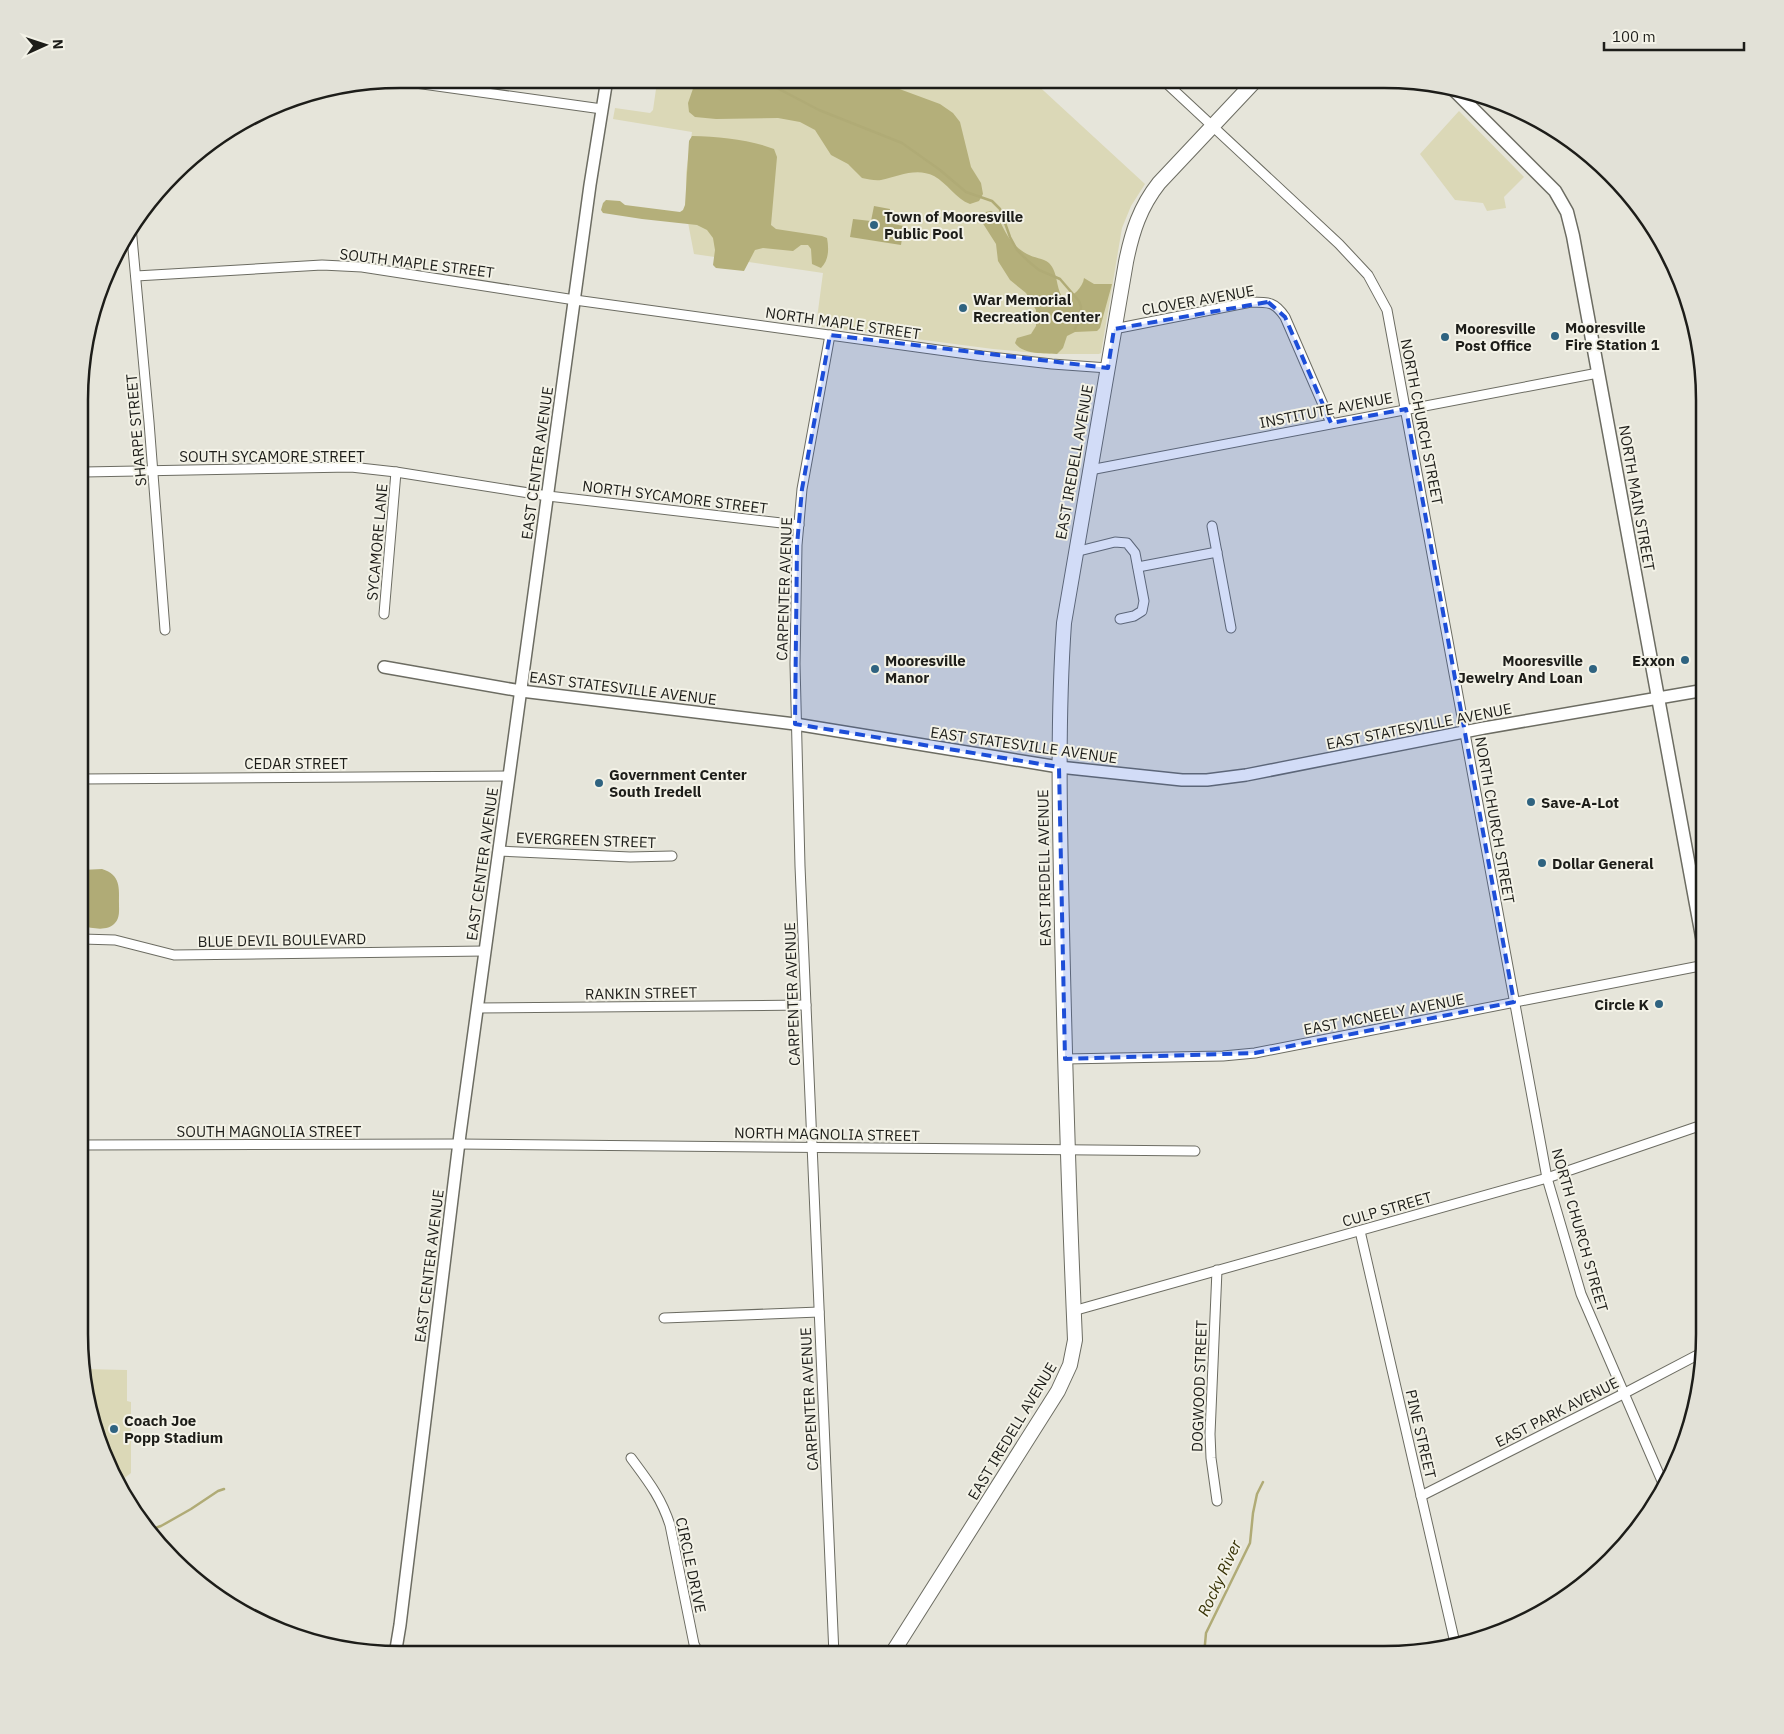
<svg xmlns="http://www.w3.org/2000/svg" width="1784" height="1734" viewBox="0 0 1784 1734" font-family="'IBM Plex Sans',sans-serif">
<style>
.green{fill:#dbd8b7}
.forest{fill:#b4af7a}
.water{fill:#b0ab76}
.lines{fill:none;stroke-linecap:round;stroke-linejoin:round}
.stream{stroke:#b0ab76;stroke-width:2.5}
.minor-casing{stroke:#6c6c62;stroke-width:11}
.tertiary-casing{stroke:#6c6c62;stroke-width:14}
.secondary-casing{stroke:#6c6c62;stroke-width:15}
.primary-casing{stroke:#6c6c62;stroke-width:16}
.minor{stroke:#fff;stroke-width:9}
.tertiary{stroke:#fff;stroke-width:11}
.secondary{stroke:#fff;stroke-width:12}
.primary{stroke:#fff;stroke-width:14}
.marked{fill:#1d4ed8;fill-opacity:0.2;stroke:#1d4ed8;stroke-width:4;stroke-dasharray:10 6;stroke-linejoin:round}
.poi-dot{fill:#2f6380;stroke:#f3f2e7;stroke-width:2}
.labels{text-anchor:middle;dominant-baseline:central;stroke-width:4;stroke-linejoin:round;paint-order:stroke}
.poi-label{font-size:15px;font-weight:bold;fill:#1d1d19;stroke:#f3f2e7;text-anchor:start}
.street-label{font-size:15px;fill:#1d1d19;stroke:#f3f2e7}
.water-label{font-size:16px;font-style:italic;fill:#373206;stroke:#f3f2e7}
.rim{fill:none;stroke:#1d1d19;stroke-width:2.5}
</style>
<rect width="100%" height="100%" fill="#e6e5da"/>
<!-- green -->
<g class="green">
<path d="M650 79 1032 80 1145 184 1131 206 1122 228 1101 353 1099 354H1047L993 349 816 326 823 273 694 254 686 212V173L692 132 613 119 615 108 650 113 653 110 657 82Z"/>
<path d="M1459 111 1524 177 1504 197 1506 208 1487 211 1483 203 1455 200 1420 154Z"/>
<path d="M83 1369 127 1370V1401L131 1402V1473L118 1483 103 1457Z"/>
</g>
<!-- forest -->
<g class="forest">
<path d="M696 80H875L940 104 953 113 960 122 971 167 981 183 983 194 979 201 970 204C956 199 947 183 934 176 917 167 898 176 881 180 875 181 868 179 862 178L848 164 831 155 815 130 800 122 778 118 716 119 695 117 689 112 688 103Z"/>
<path d="M692 136C720 137 748 139 774 149L777 157 771 225 776 229 822 236 827 238C829 249 829 260 821 268L812 264 811 249 808 245H801L793 251 763 248 755 250 744 271 716 268 713 265 715 250 713 238 707 230 697 225 642 219 603 213 601 210 603 203 606 200 620 201 625 205 680 212 683 210 685 205 689 141Z"/>
<path d="M991 211 997 214C1003 229 1011 246 1027 254 1034 258 1043 258 1049 263 1059 273 1055 289 1064 299 1073 297 1083 287 1084 278L1094 284H1112L1100 328 1097 331 1075 332 1067 336 1063 348 1057 354C1044 353 1023 355 1015 343L1017 338 1031 334 1036 326V310L1026 293 1010 280 998 261 996 244 982 222 986 212Z"/>
</g>
<!-- water -->
<g class="water">
<path d="M874 206 890 209 888 223 904 226 901 245 850 237 853 219 871 221Z"/>
<path d="M102 869C121 875 119 888 119 904 119 910 120 918 115 923 107 932 92 928 82 926V870Z"/>
</g>
<g class="lines">
<!-- stream -->
<g class="stream">
<path d="M762 80 819 110 902 143 940 170 966 192 992 201 1000 209 1010 237 1017 250 1028 261 1039 270 1060 279 1079 301 1081 307 1080 316 1075 329"/>
<path d="M147 1532 158 1527 161 1526 191 1509 218 1491 224 1489"/>
<path d="M1204 1655 1206 1633 1250 1543 1253 1513 1257 1494 1263 1482"/>
</g>
<defs>
<g id="minor">
<path d="M394 80 602 109"/>
<path d="M1164 81 1339 244 1368 275 1387 310 1547 1178 1581 1294 1665 1488"/>
<path d="M131 227 149 422 165 630"/>
<path d="M136 276 322 265 362 267 575 300 982 356 1052 364 1108 368"/>
<path d="M1114 329 1251 302C1269 302 1275 302 1285 317L1331 423"/>
<path d="M830 335 802 489 797 545 795 664 800 866 834 1655"/>
<path d="M1090 470 1598 373"/>
<path d="M84 472 351 467 396 472 548 496 799 525"/>
<path d="M1212 526 1231 628"/>
<path d="M1075 552 1115 542 1127 543 1135 553 1144 601 1142 611 1134 616 1120 619"/>
<path d="M1138 567 1217 552"/>
<path d="M384 614 396 472"/>
<path d="M82 779 509 776"/>
<path d="M499 851 630 857 672 856"/>
<path d="M82 939 115 940 174 955 485 951"/>
<path d="M477 1008 806 1005"/>
<path d="M1065 1059 1223 1056 1255 1053 1705 965"/>
<path d="M81 1145 458 1144 1195 1151"/>
<path d="M1360 1231 1455 1643"/>
<path d="M1217 1270 1210 1434 1211 1458 1217 1501"/>
<path d="M1073 1311 1547 1178 1705 1124"/>
<path d="M664 1318 819 1312"/>
<path d="M631 1458C648 1481 661 1497 670 1525L694 1644 698 1652 701 1655"/>
<path d="M1421 1496 1623 1394 1705 1351"/>
</g>
<g id="tertiary">
<path d="M384 667 521 691 795 724 1059 767 1182 780H1207L1246 775 1484 728 1705 690"/>
<path d="M395 1655 400 1625 460 1134 590 185 607 79"/>
</g>
<path id="secondary" d="M1455 91 1555 191 1567 212 1573 236 1705 953"/>
<path id="primary" d="M891 1655 1058 1391 1070 1365 1075 1340C1069 1203 1065 1066 1062 929 1060 827 1057 725 1064 623L1126 262C1132 232 1140 207 1159 183L1255 81"/>
</defs>
<!-- minor casing -->
<use href="#minor" class="minor-casing"/>
<!-- tertiary casing -->
<use href="#tertiary" class="tertiary-casing"/>
<!-- secondary casing -->
<use href="#secondary" class="secondary-casing"/>
<!-- primary casing -->
<use href="#primary" class="primary-casing"/>
<!-- minor -->
<use href="#minor" class="minor"/>
<!-- tertiary -->
<use href="#tertiary" class="tertiary"/>
<!-- secondary -->
<use href="#secondary" class="secondary"/>
<!-- primary -->
<use href="#primary" class="primary"/>
</g>
<!-- marked area -->
<path class="marked" d="M1268 302 1285 317 1331 423 1406 409 1514 1002 1255 1053 1065 1059 1059 767 795 724 797 545 802 489 830 335 1108 368 1114 329Z"/>
<!-- markers -->
<g class="poi-dot">
<circle cx="874" cy="225" r="5"/>
<circle cx="963" cy="308" r="5"/>
<circle cx="1555" cy="336" r="5"/>
<circle cx="1445" cy="337" r="5"/>
<circle cx="1685" cy="660" r="5"/>
<circle cx="875" cy="669" r="5"/>
<circle cx="1593" cy="669" r="5"/>
<circle cx="599" cy="783" r="5"/>
<circle cx="1531" cy="802" r="5"/>
<circle cx="1542" cy="863" r="5"/>
<circle cx="1659" cy="1004" r="5"/>
<circle cx="114" cy="1429" r="5"/>
</g>
<g class="labels">
<!-- poi labels -->
<g class="poi-label">
<text x="884" y="216">Town of Mooresville<tspan x="884" dy="17">Public Pool</tspan></text>
<text x="973" y="299">War Memorial<tspan x="973" dy="17">Recreation Center</tspan></text>
<text x="1565" y="327">Mooresville<tspan x="1565" dy="17">Fire Station 1</tspan></text>
<text x="1455" y="328">Mooresville<tspan x="1455" dy="17">Post Office</tspan></text>
<text x="885" y="660">Mooresville<tspan x="885" dy="17">Manor</tspan></text>
<text x="1583" y="660" text-anchor="end">Mooresville<tspan x="1583" dy="17">Jewelry And Loan</tspan></text>
<text x="1675" y="660" text-anchor="end">Exxon</text>
<text x="609" y="774">Government Center<tspan x="609" dy="17">South Iredell</tspan></text>
<text x="1541" y="802">Save-A-Lot</text>
<text x="1552" y="863">Dollar General</text>
<text x="1649" y="1004" text-anchor="end">Circle K</text>
<text x="124" y="1420">Coach Joe<tspan x="124" dy="17">Popp Stadium</tspan></text>
</g>
<!-- street labels -->
<g class="street-label">
<text transform="translate(417 263) rotate(7)">SOUTH MAPLE STREET</text>
<text transform="translate(1198 300) rotate(-10)">CLOVER AVENUE</text>
<text transform="translate(843 323) rotate(8)">NORTH MAPLE STREET</text>
<text transform="translate(1326 410) rotate(-11)">INSTITUTE AVENUE</text>
<text transform="translate(1422 422) rotate(79)">NORTH CHURCH STREET</text>
<text transform="translate(136 430) rotate(-95)">SHARPE STREET</text>
<text x="272" y="456">SOUTH SYCAMORE STREET</text>
<text transform="translate(1074 462) rotate(-80)">EAST IREDELL AVENUE</text>
<text transform="translate(537 463) rotate(-82)">EAST CENTER AVENUE</text>
<text transform="translate(675 497) rotate(7)">NORTH SYCAMORE STREET</text>
<text transform="translate(1637 498) rotate(80)">NORTH MAIN STREET</text>
<text transform="translate(377 542) rotate(-85)">SYCAMORE LANE</text>
<text transform="translate(784 589) rotate(-88)">CARPENTER AVENUE</text>
<text transform="translate(623 688) rotate(7)">EAST STATESVILLE AVENUE</text>
<text transform="translate(1419 726) rotate(-11)">EAST STATESVILLE AVENUE</text>
<text transform="translate(1024 745) rotate(8)">EAST STATESVILLE AVENUE</text>
<text x="296" y="763">CEDAR STREET</text>
<text transform="translate(1495 820) rotate(80)">NORTH CHURCH STREET</text>
<text transform="translate(586 840) rotate(2)">EVERGREEN STREET</text>
<text transform="translate(482 864) rotate(-82)">EAST CENTER AVENUE</text>
<text transform="translate(1044 868) rotate(-91)">EAST IREDELL AVENUE</text>
<text transform="translate(282 940) rotate(-1)">BLUE DEVIL BOULEVARD</text>
<text transform="translate(641 993) rotate(-1)">RANKIN STREET</text>
<text transform="translate(792 994) rotate(-92)">CARPENTER AVENUE</text>
<text transform="translate(1384 1014) rotate(-11)">EAST MCNEELY AVENUE</text>
<text x="269" y="1131">SOUTH MAGNOLIA STREET</text>
<text transform="translate(827 1134) rotate(1)">NORTH MAGNOLIA STREET</text>
<text transform="translate(1387 1209) rotate(-16)">CULP STREET</text>
<text transform="translate(1580 1230) rotate(74)">NORTH CHURCH STREET</text>
<text transform="translate(429 1266) rotate(-83)">EAST CENTER AVENUE</text>
<text transform="translate(1199 1386) rotate(-88)">DOGWOOD STREET</text>
<text transform="translate(809 1399) rotate(-93)">CARPENTER AVENUE</text>
<text transform="translate(1557 1412) rotate(-27)">EAST PARK AVENUE</text>
<text transform="translate(1012 1431) rotate(-59)">EAST IREDELL AVENUE</text>
<text transform="translate(1421 1434) rotate(77)">PINE STREET</text>
<text transform="translate(691 1565) rotate(78)">CIRCLE DRIVE</text>
</g>
<!-- water labels -->
<g class="water-label">
<text transform="translate(1219 1578) rotate(-65)">Rocky River</text>
</g>
</g>
<!-- crop -->
<path d="M0 0H1784V1734H0ZM400 88H1384A312 312 0 0 1 1696 400V1334A312 312 0 0 1 1384 1646H400A312 312 0 0 1 88 1334V400A312 312 0 0 1 400 88Z" fill="#e2e1d7" fill-rule="evenodd"/>
<path class="rim" d="M400 88H1384A312 312 0 0 1 1696 400V1334A312 312 0 0 1 1384 1646H400A312 312 0 0 1 88 1334V400A312 312 0 0 1 400 88Z"/>
<!-- north arrow -->
<g transform="translate(45 45) rotate(87)" stroke="#f3f2e7" stroke-width="4" paint-order="stroke">
<path d="M0-4L9 19L0 12L-9 19Z" fill="#1d1d19"/>
<text y="-8" font-size="14" font-weight="bold" text-anchor="middle" fill="#1d1d19">N</text>
</g>
<!-- scale -->
<path d="M1604 42v8h140v-8" fill="none" stroke="#1d1d19" stroke-width="2.5"/>
<text x="1612" y="42" font-size="15" fill="#1d1d19" stroke="#f3f2e7" stroke-width="4" paint-order="stroke">100 m</text>
</svg>
